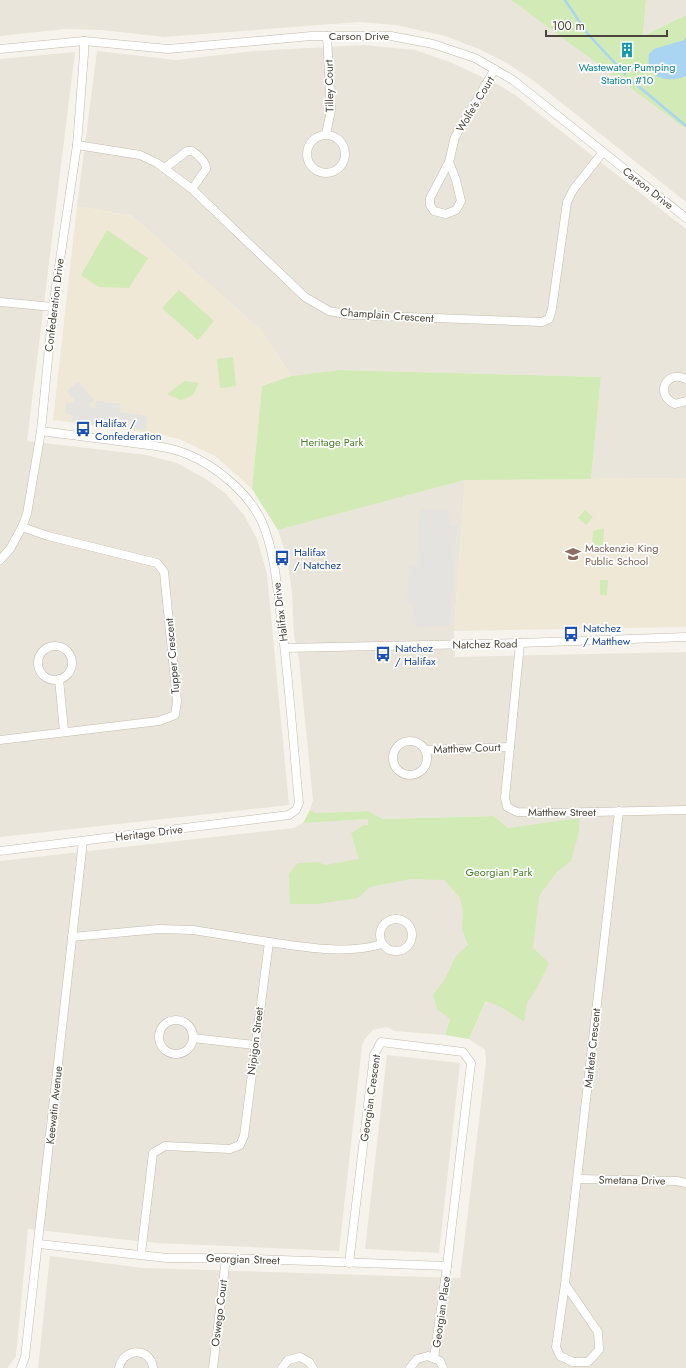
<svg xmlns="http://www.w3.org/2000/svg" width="686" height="1368" viewBox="0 0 686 1368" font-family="Jost,sans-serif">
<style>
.residential{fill:#eae5da}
.education{fill:#efe8d6}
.green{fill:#d2eab5}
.parking{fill:#e5e3e0}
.water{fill:#a9d4f2}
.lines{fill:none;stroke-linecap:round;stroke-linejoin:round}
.stream{stroke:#a9d4f2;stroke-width:2.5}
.street-casing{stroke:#c2bbae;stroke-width:9}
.street{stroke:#fff;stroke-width:8}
.labels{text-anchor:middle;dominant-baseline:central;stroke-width:3.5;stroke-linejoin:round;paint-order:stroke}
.street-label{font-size:11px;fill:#4b4439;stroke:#fff}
.culture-label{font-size:11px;fill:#0d838f;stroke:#fff}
.transit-label{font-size:11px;fill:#164399;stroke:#fff;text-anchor:start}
.park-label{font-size:11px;fill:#4a7f2a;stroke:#fff}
.education-label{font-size:11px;fill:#785e54;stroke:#fff;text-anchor:start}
</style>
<rect width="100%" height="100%" fill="#f6f3ec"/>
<!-- residential -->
<g class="residential">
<path d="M0 0H511L686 129V202L534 81 507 63 479 49 445 36 396 25 359 22 164 37 102 30 64 29 0 36Z"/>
<path d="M646 0H686V15L643 36Z"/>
<path d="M364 45 415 50 450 62 499 85 515 95 686 229V478L591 479 601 377 339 370 291 376 262 331 132 216 77 206 97 51 176 60 254 51Z"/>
<path d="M75 52 27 441 146 455 177 463 206 479 225 493 244 515 257 539 267 574 289 805 0 837V59Z"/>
<path d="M465 480 454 631 455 657 686 652V1368H38L50 1256 143 1268 460 1278 486 1062 485 1050 469 1039 488 998 524 1022 509 829 494 816 383 819 368 811 316 813 310 810 313 800 299 660 294 635 292 592 287 558 278 530Z"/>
<path d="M368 819 440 875 469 908 467 961 445 1035 395 1031 386 1027 373 1030 365 1039 362 1046 339 1251 156 1243 28 1229 16 1356 7 1368H0V861L294 828 303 823 313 822Z"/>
<path d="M387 1055 460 1063 439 1253 365 1249Z"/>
</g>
<!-- education -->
<g class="education">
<path d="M77 206 132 216 262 331 291 376 262 386 252 489 215 456 179 439 157 434 53 420Z"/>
<path d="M686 478V627L454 631 465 480Z"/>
</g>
<!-- green -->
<g class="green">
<path d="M511 0H646L643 36 686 15V129Z"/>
<path d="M107 230 148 258 129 288 99 287 81 275Z"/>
<path d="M179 290 214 321 198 340 162 308Z"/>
<path d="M233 357 236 386 220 388 217 359Z"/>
<path d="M339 370 601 377 591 479 465 480 278 530 252 489 262 386 291 376Z"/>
<path d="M185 381 199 383 193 395 181 400 167 394Z"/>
<path d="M585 510 593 517 586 525 578 518Z"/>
<path d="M604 528 603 546 594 547 592 545 593 531Z"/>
<path d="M600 580H608L607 595H600Z"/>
<path d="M310 810 316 813 368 811 383 819 494 816 508 828 580 818 578 836 571 861 556 873 539 896 533 948 549 963 537 988 527 1003 524 1022 501 1007 486 1001 469 1039 445 1035 450 1019 437 1009 433 995 445 979 456 956 468 945 462 929 463 912 460 898 444 880 411 879 370 887 358 898 317 904H290L289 874 298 863 318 862 325 865 359 859 351 833 364 825H368V819L303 823Z"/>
</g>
<!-- parking -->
<g class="parking">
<path d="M78 382 94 400 89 404 90 407 95 408 96 401 120 404V412L147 416 146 430 132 428 133 422 114 420 113 426 73 421V415L65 413 66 402 73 403 74 400 67 391Z"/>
<path d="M420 509 450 511 449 525H457L450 626 416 627 412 604 407 605 409 566H417Z"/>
</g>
<!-- water -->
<path class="water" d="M686 37V76C667 84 645 78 649 54L654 49 684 40Z"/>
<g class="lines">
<!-- stream -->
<g class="stream">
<path d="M565 0 587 33 625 74"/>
<path d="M631 80 686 126"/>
</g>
<defs>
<g id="street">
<path d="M0 49 84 41 168 49 311 36H391L433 44 475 58 513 80 686 218"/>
<path d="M326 134 331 110 327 36"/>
<circle cx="326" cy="154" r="19"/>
<path d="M77 145 140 155 157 163 192 189 305 297 329 311 351 315 542 322 549 319 552 309 567 202 573 190 603 152"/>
<path d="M449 162 456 180 461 201 456 210 446 214 434 211 430 205V198L449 162 455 137 495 69"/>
<path d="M165 168 187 151H192C198 155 206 161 206 169L192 189"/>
<path d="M0 302 53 307"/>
<path d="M686 379C666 369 654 395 675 404L686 401"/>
<path d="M0 560 10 549 22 527 27 514 41 431 53 307 77 145 84 54V41"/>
<path d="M520 643 505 798 507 807 517 812 546 813 686 810"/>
<circle cx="55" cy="663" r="17"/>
<path d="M285 648 520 643 686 637"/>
<path d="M59 679 64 731"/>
<path d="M0 740 159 721 175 715 177 701 164 572 157 563 48 536 22 527"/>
<circle cx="410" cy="758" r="17"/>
<path d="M425 750 510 747"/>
<path d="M0 851 289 815 296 810 299 803C293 741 289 680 281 619 277 586 275 553 262 522 248 492 216 466 187 454 167 446 146 445 125 442 97 438 69 435 41 431"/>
<circle cx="396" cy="935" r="16"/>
<path d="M72 937 159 929 193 930 269 942 244 1136 240 1145 230 1149 165 1146 153 1153 141 1254"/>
<path d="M269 942C305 947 346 955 382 944"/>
<circle cx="176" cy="1037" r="17"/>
<path d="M193 1038 254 1045"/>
<path d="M578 1179 677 1181 686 1183"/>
<path d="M39 1244 167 1258H226L447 1266"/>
<path d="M349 1263 374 1055 381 1042 463 1052 471 1063 447 1266 434 1358"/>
<path d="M565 1284 598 1332 599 1350 588 1362H573L560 1356 556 1347 565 1284 619 811"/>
<path d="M21 1368 25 1357 83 841"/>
<path d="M119 1368C123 1347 151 1347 153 1368"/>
<path d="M213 1368 226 1258"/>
<path d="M282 1368 288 1360 300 1357 309 1362 313 1368"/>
<path d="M410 1368 417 1359 428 1356 440 1361 443 1368"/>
</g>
</defs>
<!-- street casing -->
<use href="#street" class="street-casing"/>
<!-- street -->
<use href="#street" class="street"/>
</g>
<!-- icons -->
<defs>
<symbol id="building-bare" viewBox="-9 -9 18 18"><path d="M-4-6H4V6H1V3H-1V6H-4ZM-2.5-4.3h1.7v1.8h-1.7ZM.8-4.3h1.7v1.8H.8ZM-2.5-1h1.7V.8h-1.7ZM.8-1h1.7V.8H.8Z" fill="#0f9aa8" stroke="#fff" stroke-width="2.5" paint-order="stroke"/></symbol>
<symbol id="bus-bare" viewBox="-9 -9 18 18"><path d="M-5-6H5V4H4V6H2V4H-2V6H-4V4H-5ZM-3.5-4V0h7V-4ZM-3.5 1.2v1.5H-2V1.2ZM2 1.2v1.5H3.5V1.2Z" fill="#1a4fb4" stroke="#fff" stroke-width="2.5" paint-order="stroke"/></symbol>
<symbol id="school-bare" viewBox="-9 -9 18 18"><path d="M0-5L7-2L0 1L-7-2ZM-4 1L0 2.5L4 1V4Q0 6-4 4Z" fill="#8d6e63" stroke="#fff" stroke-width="2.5" paint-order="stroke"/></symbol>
</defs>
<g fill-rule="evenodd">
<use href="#building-bare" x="616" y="39" width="22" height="22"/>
<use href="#bus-bare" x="72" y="418" width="22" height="22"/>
<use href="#school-bare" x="562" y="543" width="22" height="22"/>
<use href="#bus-bare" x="271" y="547" width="22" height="22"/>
<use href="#bus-bare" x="560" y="623" width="22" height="22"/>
<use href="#bus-bare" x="372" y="643" width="22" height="22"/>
</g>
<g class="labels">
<!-- street labels -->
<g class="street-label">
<text x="359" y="36">Carson Drive</text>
<text transform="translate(329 86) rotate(-91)">Tilley Court</text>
<text transform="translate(475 104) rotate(-59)">Wolfe's Court</text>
<text transform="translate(648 188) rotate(38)">Carson Drive</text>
<text transform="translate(54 305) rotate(-83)">Confederation Drive</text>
<text transform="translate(387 315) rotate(4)">Champlain Crescent</text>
<text transform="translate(280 612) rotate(-97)">Halifax Drive</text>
<text transform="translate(485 644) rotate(-1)">Natchez Road</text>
<text transform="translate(172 656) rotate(-95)">Tupper Crescent</text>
<text transform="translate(467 748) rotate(-2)">Matthew Court</text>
<text x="562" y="812">Matthew Street</text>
<text transform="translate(149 833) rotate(-7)">Heritage Drive</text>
<text transform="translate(255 1041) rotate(-83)">Nipigon Street</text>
<text transform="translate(592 1048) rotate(-84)">Marketa Crescent</text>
<text transform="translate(370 1098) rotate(-82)">Georgian Crescent</text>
<text transform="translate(54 1105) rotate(-84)">Keewatin Avenue</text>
<text transform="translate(632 1180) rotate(1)">Smetana Drive</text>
<text transform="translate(243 1259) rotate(2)">Georgian Street</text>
<text transform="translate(441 1312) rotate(-82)">Georgian Place</text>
<text transform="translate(219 1313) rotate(-83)">Oswego Court</text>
</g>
<!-- culture labels -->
<g class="culture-label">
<text x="627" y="67">Wastewater Pumping<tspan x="627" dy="13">Station #10</tspan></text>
</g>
<!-- transit labels -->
<g class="transit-label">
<text x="95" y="423">Halifax /<tspan x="95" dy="13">Confederation</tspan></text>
<text x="294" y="552">Halifax<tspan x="294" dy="13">/ Natchez</tspan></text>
<text x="583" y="628">Natchez<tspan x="583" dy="13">/ Matthew</tspan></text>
<text x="395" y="648">Natchez<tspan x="395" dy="13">/ Halifax</tspan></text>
</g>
<!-- park labels -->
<g class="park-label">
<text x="332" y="442">Heritage Park</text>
<text x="499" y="872">Georgian Park</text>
</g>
<!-- education labels -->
<g class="education-label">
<text x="585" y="548">Mackenzie King<tspan x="585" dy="13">Public School</tspan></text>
</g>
</g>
<!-- scale -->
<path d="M546 30v6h121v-6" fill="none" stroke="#4b4439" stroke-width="2"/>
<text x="552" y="30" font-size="12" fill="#4b4439" stroke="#ffffff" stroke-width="3" paint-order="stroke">100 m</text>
</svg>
